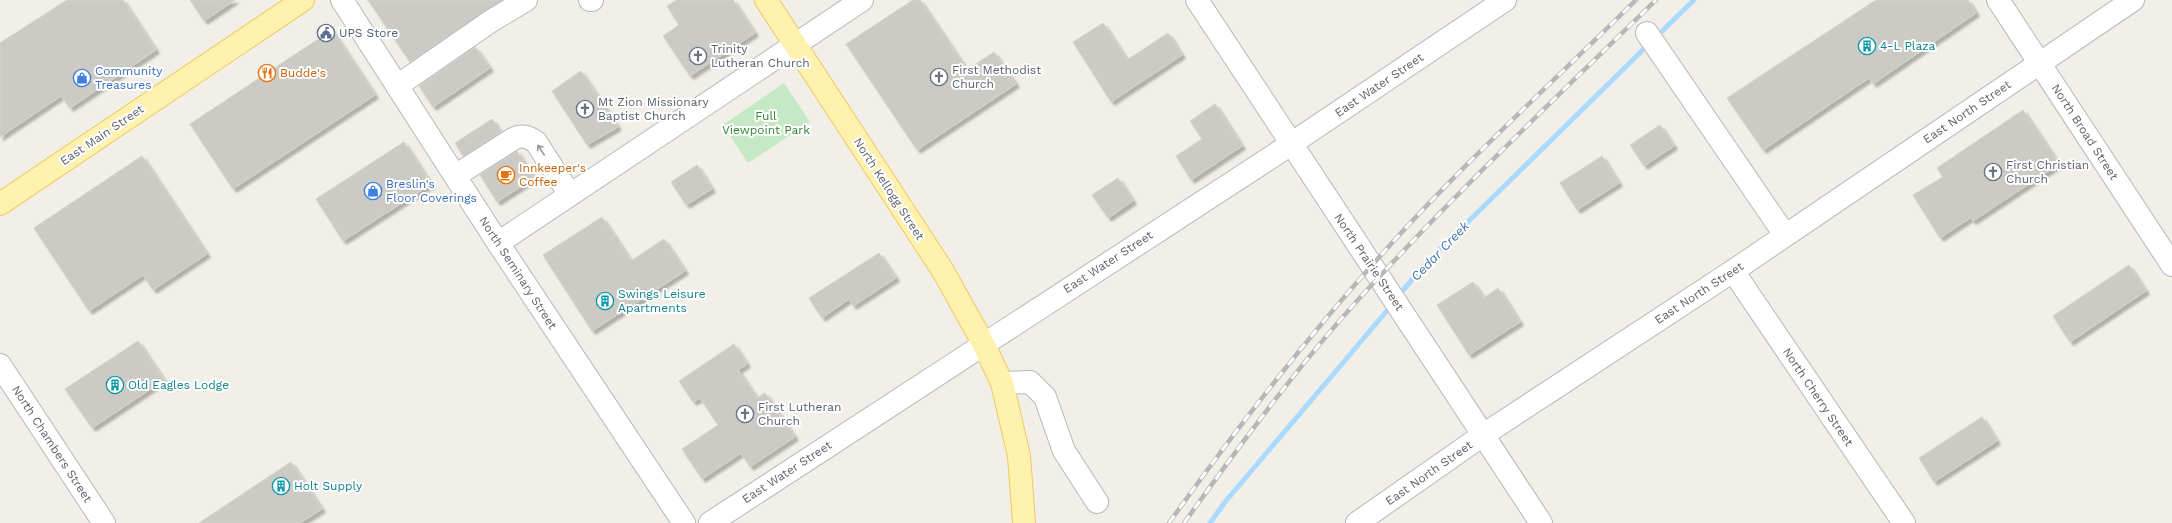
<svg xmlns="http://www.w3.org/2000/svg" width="2172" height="523" viewBox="0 0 2172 523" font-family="'Work Sans',sans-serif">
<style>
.green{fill:#c5e8c5}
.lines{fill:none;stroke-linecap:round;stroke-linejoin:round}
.stream{stroke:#aadaff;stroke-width:5}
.building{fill:#cccac5;stroke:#d6d1c6;filter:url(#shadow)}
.minor-casing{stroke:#b5b8bc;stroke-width:24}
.major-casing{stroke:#f2c960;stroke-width:24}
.minor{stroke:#fff;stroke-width:22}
.major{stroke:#fff2af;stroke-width:22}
.rail-casing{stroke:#b6b7b8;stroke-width:4.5}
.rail{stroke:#fff;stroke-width:3;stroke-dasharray:9;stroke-linecap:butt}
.oneway{stroke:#979a9d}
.labels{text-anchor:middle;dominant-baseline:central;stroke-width:4;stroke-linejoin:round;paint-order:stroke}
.service-label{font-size:12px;fill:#4e5e75;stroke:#fff;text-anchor:start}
.culture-label{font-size:12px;fill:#0d838f;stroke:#fff;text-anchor:start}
.worship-label{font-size:12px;fill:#5b616d;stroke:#fff;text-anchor:start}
.shop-label{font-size:12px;fill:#366cbe;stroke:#fff;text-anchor:start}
.food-label{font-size:12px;fill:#c56008;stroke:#fff;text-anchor:start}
.street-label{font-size:12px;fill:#5f6368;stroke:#fff}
.park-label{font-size:12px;fill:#348238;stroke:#fff}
.water-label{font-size:13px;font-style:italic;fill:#4174aa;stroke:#fff}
</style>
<defs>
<filter id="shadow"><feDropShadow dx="3.5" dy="3.5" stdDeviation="1" flood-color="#0004"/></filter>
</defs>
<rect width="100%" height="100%" fill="#f1efe8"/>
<!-- green -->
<path class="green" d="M784 83 810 122 748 163 723 125Z"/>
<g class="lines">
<!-- stream -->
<g class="stream">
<path d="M1656 37 1694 0"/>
<path d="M1398 296 1430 259 1649 44"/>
<path d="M1210 523 1225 502 1391 306"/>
</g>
</g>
<!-- building -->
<g class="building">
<path d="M67 0H123L156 50 70 108 61 96 0 137V43Z"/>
<path d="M190 0H235L204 21Z"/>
<path d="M368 0H502L410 62Z"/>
<path d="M677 0H733L755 33 690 76 663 36 679 25 667 6Z"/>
<path d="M913 0H920L967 70 994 52 1016 84 917 150 846 44Z"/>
<path d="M1876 0H1968L1976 13 1873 84 1869 78 1763 150 1727 98Z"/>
<path d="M1103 23 1127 60 1168 33 1182 55 1111 102 1073 42Z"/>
<path d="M332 30 375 95 233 189 190 124Z"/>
<path d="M475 47 490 68 433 107 419 86Z"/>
<path d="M581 71 618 127 587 145 552 91Z"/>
<path d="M1215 104 1242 146 1191 180 1176 156 1202 139 1190 121Z"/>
<path d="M2023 110 2059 164 1973 221 1970 218 1940 238 1913 195 1943 177 1937 168Z"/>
<path d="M492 119 501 132 463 156 455 143Z"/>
<path d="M1660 125 1674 146 1644 166 1630 145Z"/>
<path d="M404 142 431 184 343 241 316 199Z"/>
<path d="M517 151 534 178 497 202 480 175Z"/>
<path d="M142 156 207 254 153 290 143 275 89 311 34 228Z"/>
<path d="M1602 156 1619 183 1577 210 1560 183Z"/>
<path d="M697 165 712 189 686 205 671 182Z"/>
<path d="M1118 178 1133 201 1108 218 1092 195Z"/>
<path d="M602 217 631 261 664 239 685 271 592 331 543 255Z"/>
<path d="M879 253 896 278 853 306 849 299 822 318 809 298Z"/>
<path d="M2129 265 2146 291 2070 342 2053 316Z"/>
<path d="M1473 282 1484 298 1498 288 1520 322 1469 355 1437 305Z"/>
<path d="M138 341 164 380 92 428 65 389Z"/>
<path d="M734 344 747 364 738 370 757 398 765 393 795 437 750 467 741 453 702 479 682 449 718 425 700 398 693 402 679 381Z"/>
<path d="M1982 417 1997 441 1934 482 1919 458Z"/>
<path d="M291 462 322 509 300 523H199Z"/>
</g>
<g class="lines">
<defs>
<g id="minor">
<path d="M342 0 498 243 684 523"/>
<path d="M590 0H592"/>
<path d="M1197 0 1541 523"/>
<path d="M1998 0 2172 265"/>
<path d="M1647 33 1785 235"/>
<path d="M397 86 491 21 526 0"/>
<path d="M455 176 513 139C522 135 527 136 536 142L570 195"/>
<path d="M498 243 862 0"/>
<path d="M1733 271 1904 523"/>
<path d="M0 365 104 523"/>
<path d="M1002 383 1030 382 1045 397 1064 451 1097 502"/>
<path d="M710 523 1273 156 1505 0"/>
<path d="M1357 523 1483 435 1733 271 2133 0"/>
</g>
<g id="major">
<path d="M766 0 943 271 983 343 1002 383 1019 456 1024 523"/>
<path d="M0 204 303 0"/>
</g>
</defs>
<!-- minor casing -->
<use href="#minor" class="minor-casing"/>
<!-- major casing -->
<use href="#major" class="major-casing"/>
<!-- minor -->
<use href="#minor" class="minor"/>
<!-- major -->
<use href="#major" class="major"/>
<defs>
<g id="rail">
<path d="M1169 523C1238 426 1311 332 1391 244 1468 159 1554 81 1636 0"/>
<path d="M1184 523C1245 438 1308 352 1380 276 1468 181 1563 91 1656 0"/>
</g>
</defs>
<!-- rail casing -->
<use href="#rail" class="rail-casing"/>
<!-- rail -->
<use href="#rail" class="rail"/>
</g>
<!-- one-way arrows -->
<defs><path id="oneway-shaft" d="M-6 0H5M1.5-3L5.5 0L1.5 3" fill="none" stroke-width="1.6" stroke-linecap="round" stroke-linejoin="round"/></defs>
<use class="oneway" href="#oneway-shaft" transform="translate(541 150) rotate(-123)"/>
<!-- icons -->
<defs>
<symbol id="civic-ring" viewBox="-11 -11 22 22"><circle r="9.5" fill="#fff" stroke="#5c6f8a" stroke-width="1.5"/><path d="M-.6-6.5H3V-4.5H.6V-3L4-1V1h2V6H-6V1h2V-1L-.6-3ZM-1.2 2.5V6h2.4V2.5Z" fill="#5c6f8a"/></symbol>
<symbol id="building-ring" viewBox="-11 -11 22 22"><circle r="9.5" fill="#fff" stroke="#0f9aa8" stroke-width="1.5"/><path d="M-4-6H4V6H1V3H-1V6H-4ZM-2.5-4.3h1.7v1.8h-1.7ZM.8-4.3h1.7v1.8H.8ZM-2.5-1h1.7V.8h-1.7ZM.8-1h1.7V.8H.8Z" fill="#0f9aa8"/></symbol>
<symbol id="church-ring" viewBox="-11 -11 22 22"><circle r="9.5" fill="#fff" stroke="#6b7280" stroke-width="1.5"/><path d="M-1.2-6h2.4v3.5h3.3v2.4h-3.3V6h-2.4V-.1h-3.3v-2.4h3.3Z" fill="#6b7280"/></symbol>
<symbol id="restaurant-ring" viewBox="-11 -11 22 22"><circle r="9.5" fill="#fff" stroke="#e8710a" stroke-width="1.5"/><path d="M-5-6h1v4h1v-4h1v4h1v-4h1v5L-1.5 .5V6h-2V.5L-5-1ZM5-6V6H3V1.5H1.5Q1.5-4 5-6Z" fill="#e8710a"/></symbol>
<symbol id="shop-ring" viewBox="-11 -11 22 22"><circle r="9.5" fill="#fff" stroke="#3f7fe0" stroke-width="1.5"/><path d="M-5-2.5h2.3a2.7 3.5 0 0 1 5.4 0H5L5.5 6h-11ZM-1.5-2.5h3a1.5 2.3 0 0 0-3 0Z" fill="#3f7fe0"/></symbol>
<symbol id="cafe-ring" viewBox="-11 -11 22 22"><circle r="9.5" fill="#fff" stroke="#e8710a" stroke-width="1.5"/><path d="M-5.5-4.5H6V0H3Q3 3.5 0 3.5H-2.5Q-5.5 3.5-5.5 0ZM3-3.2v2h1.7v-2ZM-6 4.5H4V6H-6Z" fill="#e8710a"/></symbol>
</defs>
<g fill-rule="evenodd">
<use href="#civic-ring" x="316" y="23" width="20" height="20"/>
<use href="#building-ring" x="1857" y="36" width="20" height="20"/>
<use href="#church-ring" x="688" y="46" width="20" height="20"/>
<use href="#restaurant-ring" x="257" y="63" width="20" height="20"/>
<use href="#church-ring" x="929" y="67" width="20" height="20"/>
<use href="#shop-ring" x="72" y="68" width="20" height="20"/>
<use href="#church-ring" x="575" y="99" width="20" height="20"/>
<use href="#church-ring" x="1983" y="162" width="20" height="20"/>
<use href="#cafe-ring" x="496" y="165" width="20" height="20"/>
<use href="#shop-ring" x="363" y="181" width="20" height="20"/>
<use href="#building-ring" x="595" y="291" width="20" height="20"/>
<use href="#building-ring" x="105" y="375" width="20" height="20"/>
<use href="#church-ring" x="735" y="404" width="20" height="20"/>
<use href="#building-ring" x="271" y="476" width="20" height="20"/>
</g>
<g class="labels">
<!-- service labels -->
<g class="service-label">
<text x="339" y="33">UPS Store</text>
</g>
<!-- culture labels -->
<g class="culture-label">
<text x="1880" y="46">4-L Plaza</text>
<text x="618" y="294">Swings Leisure<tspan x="618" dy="14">Apartments</tspan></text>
<text x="128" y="385">Old Eagles Lodge</text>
<text x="294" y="486">Holt Supply</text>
</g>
<!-- worship labels -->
<g class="worship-label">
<text x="711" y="49">Trinity<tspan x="711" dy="14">Lutheran Church</tspan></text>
<text x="952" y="70">First Methodist<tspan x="952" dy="14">Church</tspan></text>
<text x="598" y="102">Mt Zion Missionary<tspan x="598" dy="14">Baptist Church</tspan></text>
<text x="2006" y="165">First Christian<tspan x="2006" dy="14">Church</tspan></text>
<text x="758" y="407">First Lutheran<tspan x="758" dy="14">Church</tspan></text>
</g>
<!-- shop labels -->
<g class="shop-label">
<text x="95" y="71">Community<tspan x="95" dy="14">Treasures</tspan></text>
<text x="386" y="184">Breslin's<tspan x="386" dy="14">Floor Coverings</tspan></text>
</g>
<!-- food labels -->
<g class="food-label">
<text x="280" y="73">Budde's</text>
<text x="519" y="168">Innkeeper's<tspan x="519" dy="14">Coffee</tspan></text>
</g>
<!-- street labels -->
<g class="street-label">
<text transform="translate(1379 85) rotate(-34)">East Water Street</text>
<text transform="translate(1967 112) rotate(-34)">East North Street</text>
<text transform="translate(2085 132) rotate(57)">North Broad Street</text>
<text transform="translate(102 135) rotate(-34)">East Main Street</text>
<text transform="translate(889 189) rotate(57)">North Kellogg Street</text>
<text transform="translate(1108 262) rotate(-33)">East Water Street</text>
<text transform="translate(1369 262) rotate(56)">North Prairie Street</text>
<text transform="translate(518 273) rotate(57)">North Seminary Street</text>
<text transform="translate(1699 293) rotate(-33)">East North Street</text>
<text transform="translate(1818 397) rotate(56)">North Cherry Street</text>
<text transform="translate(52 444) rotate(57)">North Chambers Street</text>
<text transform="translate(787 472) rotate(-33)">East Water Street</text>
<text transform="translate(1429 473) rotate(-35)">East North Street</text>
</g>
<!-- park labels -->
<g class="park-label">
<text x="766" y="116">Full<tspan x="766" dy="14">Viewpoint Park</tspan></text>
</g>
<!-- water labels -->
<g class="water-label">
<text transform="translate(1440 251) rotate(-46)">Cedar Creek</text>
</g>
</g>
</svg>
